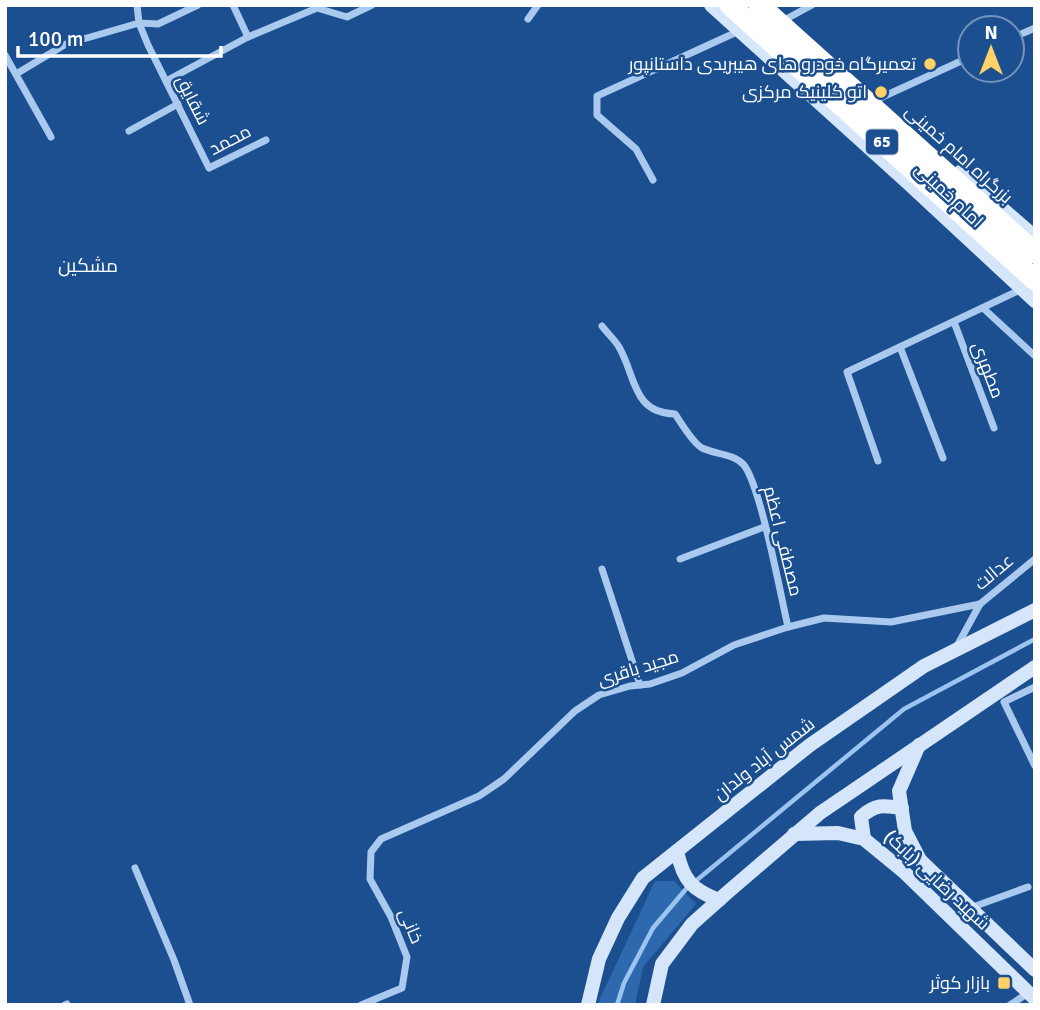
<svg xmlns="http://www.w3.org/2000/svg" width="1040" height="1010" viewBox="0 0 1040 1010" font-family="Signika,Cairo,sans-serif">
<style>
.green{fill:#2e69ad}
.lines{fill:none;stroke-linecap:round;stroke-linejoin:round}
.stream{stroke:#9cc4f0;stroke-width:4.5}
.street{stroke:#a9c9ee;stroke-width:7}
.secondary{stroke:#d6e6fa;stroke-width:14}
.highway-bridge{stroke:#fff;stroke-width:21}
.poi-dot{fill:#ffd166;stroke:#1b4f8f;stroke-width:2.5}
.labels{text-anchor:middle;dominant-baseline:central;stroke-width:5;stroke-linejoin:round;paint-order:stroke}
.shield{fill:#1b4f8f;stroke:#bbcadd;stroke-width:2}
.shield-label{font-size:16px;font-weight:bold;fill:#fff}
.poi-label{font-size:18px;fill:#fff;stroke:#1b4f8f;text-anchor:end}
.street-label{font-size:18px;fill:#fff;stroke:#1b4f8f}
.neighbourhood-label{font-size:19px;fill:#fff;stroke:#1b4f8f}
</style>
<rect width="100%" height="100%" fill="#1b4f8f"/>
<!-- green -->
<path class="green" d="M655 881H674L696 904 643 967 635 1005H597Z"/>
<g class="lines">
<!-- stream -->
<path class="stream" d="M617 1005 624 983 653 928 686 889 904 709 1035 639"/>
<!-- street -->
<g class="street">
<path d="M137 5 139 23 148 45 209 168 266 140"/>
<path d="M233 5 248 37"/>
<path d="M788 18 812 5"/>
<path d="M528 19 538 5"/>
<path d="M1012 38 1035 28"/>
<path d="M5 55 51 137"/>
<path d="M16 74 66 44 139 23 158 24 198 5"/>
<path d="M166 81 248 37 317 8 347 17 372 5"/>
<path d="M878 99 970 57"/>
<path d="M129 131 178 104"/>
<path d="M653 180 636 149 597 115V96L739 31"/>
<path d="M983 308 1035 356"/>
<path d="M954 322 994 428"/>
<path d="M602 326C607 333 615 340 619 347 636 376 632 413 675 414 682 424 692 442 702 448 715 454 733 454 743 464 760 482 781 597 788 627"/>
<path d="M900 347 943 458"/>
<path d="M878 461 847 372 1022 289"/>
<path d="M680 559 764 527"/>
<path d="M602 569 640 685"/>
<path d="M957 646 980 604 1035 559"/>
<path d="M1035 687 1004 702 1035 766"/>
<path d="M135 868 174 960 190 1005"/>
<path d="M970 908 1028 887"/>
<path d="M65 1005 67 1004"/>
<path d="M361 1005 402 988 407 957 391 917 370 879 371 852 381 839 479 796 504 779 575 711 599 695 630 686 650 684 682 673 734 645 788 627 824 618 891 622 980 604"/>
<path d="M1010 1005 1028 993"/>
</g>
<!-- secondary -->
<g class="secondary">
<path d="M711 5 907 182 1035 301"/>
<path d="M960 172 1035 237"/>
<path d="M919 745 899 791 905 831 920 860 1035 970"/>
<path d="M794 834 838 833 864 839 903 871 1035 999"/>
<path d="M864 839 861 817C875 804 883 805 902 808"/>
<path d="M677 851C683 880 692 890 719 900"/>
<path d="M588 1005 599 959 618 918 643 878 810 745 924 666 1035 610"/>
<path d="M653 1005 662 964 692 924 729 891 820 813 1035 667"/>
</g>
<!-- highway-bridge -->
<g class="highway-bridge">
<path d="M730 5 1035 280"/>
<path d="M759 5 1035 253"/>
</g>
</g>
<!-- markers -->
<g class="poi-dot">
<circle cx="930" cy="64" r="7"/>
<circle cx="881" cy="92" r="7"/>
<rect x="997" y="976" width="14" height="14" rx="3.5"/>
</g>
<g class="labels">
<!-- shield labels -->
<rect class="shield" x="866" y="129.5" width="32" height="25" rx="5"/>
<g class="shield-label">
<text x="882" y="142">65</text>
</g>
<!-- poi labels -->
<g class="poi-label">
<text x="916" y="64">تعمیرگاه خودرو های هیبریدی داستانپور</text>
<text x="867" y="92">اتو کلینیک مرکزی</text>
<text x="990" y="983">بازار کوثر</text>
</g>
<!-- street labels -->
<g class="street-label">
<text transform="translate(193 100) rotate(63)">شقایق</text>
<text transform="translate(230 140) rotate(-27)">محمد</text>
<text transform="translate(959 154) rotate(42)">بزرگراه امام خمینی</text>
<text transform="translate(949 195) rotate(43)">امام خمینی</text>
<text transform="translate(988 370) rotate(69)">مطهری</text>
<text transform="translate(783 541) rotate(76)">مصطفی اعظم</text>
<text transform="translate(994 572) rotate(-40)">عدالت</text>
<text transform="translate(638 668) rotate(-17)">مجید باقری</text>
<text transform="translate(764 759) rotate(-38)">شمس آباد ولدان</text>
<text transform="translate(937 880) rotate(43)">شهید رضایی (بابک)</text>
<text transform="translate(411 926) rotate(67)">خانی</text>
</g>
<!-- neighbourhood labels -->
<g class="neighbourhood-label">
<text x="88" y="266">مشکین</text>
</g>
</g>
<!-- border -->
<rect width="1040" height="1010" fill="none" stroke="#ffffff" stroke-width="14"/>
<!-- north arrow -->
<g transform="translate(991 49)"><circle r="33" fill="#1b4f8f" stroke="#7695bc" stroke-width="2"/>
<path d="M0-5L12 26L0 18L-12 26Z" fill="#ffd166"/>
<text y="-10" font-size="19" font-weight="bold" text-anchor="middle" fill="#ffffff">N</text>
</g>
<!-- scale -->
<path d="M18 46v10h203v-10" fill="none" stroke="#ffffff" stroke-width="3.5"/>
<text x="28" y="46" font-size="21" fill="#ffffff" stroke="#1b4f8f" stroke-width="5" paint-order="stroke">100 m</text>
</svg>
